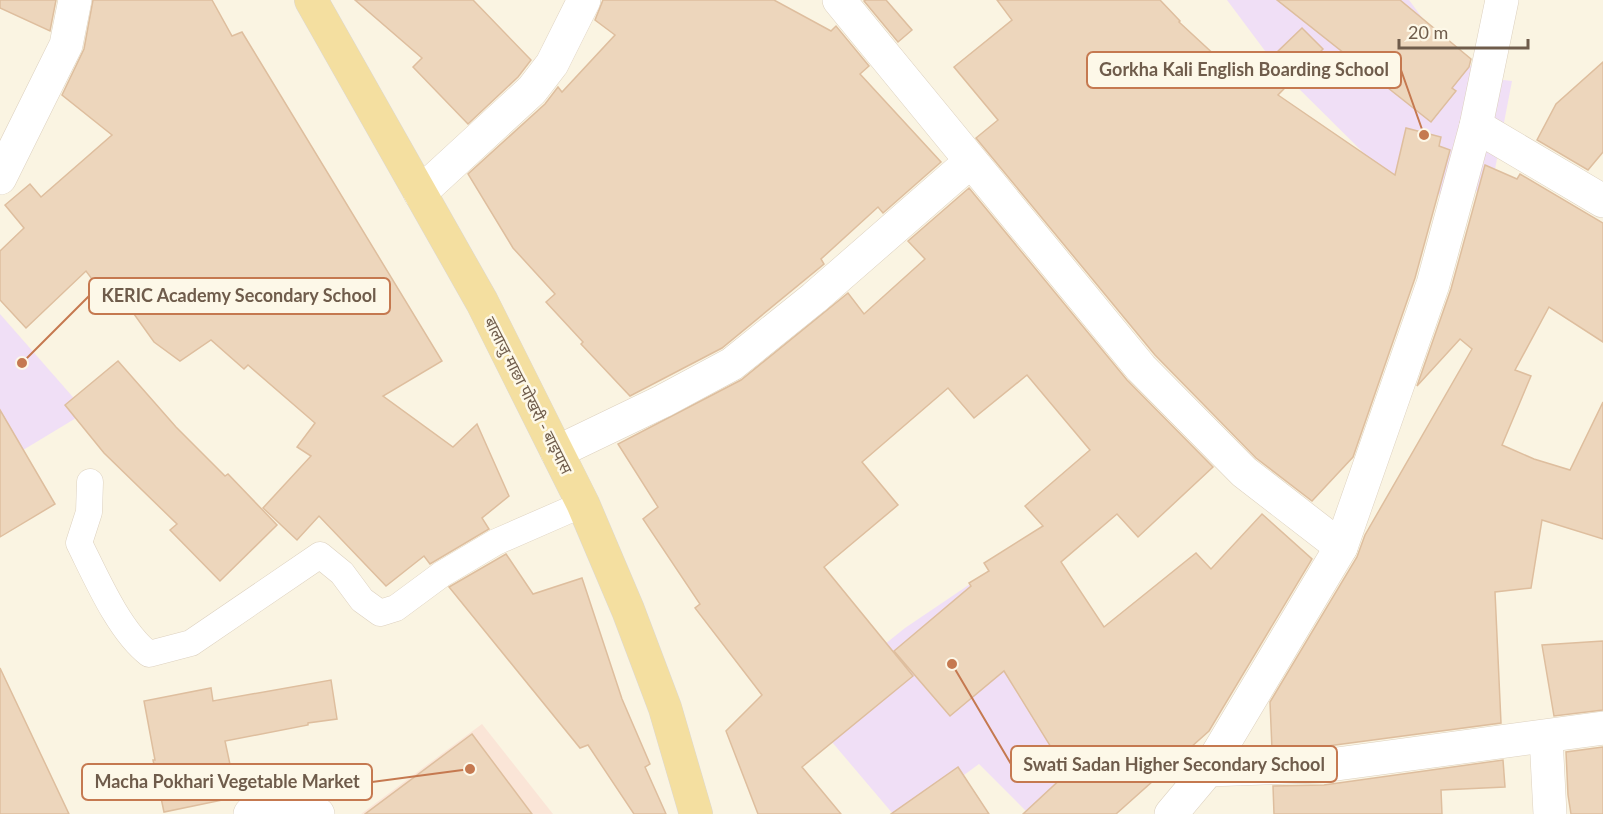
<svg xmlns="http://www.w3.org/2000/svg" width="1603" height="814" viewBox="0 0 1603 814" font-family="Lato,'Noto Sans Devanagari',sans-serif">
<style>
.commercial{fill:#fae5d7}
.education{fill:#f0dff6}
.building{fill:#edd6bc;stroke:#debe9e;stroke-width:1.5}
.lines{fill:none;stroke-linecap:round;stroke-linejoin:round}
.lane-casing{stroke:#ddd1bf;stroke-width:27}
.street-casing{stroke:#ddd1bf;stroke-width:34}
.primary-casing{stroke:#dcd8d4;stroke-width:34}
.lane{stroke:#fff;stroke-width:26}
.street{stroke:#fff;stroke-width:33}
.primary{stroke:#f4dfa0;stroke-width:33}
.labels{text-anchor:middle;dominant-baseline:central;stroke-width:5;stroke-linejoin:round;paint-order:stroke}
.street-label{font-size:16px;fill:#6f5c4b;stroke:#fdf8e8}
.leader{fill:none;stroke:#c57950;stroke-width:2}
.callout-dot{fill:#c57950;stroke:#fdf8e8;stroke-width:2}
.callout{fill:#fdf8e8;stroke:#c57950;stroke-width:2}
.callout-label{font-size:18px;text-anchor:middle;font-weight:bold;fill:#6f5c4b}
</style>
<rect width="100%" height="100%" fill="#faf4e2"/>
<!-- commercial -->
<path class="commercial" d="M482 724 553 814H361Z"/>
<!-- education -->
<g class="education">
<path d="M1227 0H1409L1444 47 1488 78 1512 81 1491 190 1408 197 1277 67Z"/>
<path d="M0 314 86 412 0 464Z"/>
<path d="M982 576 1112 814H1029L979 764 911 814H893L804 709 905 628Z"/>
</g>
<!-- building -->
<g class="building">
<path d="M0 0H56L50 31 0 8Z"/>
<path d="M93 0H212L232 36 242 32 442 361 383 396 453 447 477 424 509 496 482 518 489 529 430 564 424 556 386 586 319 516 297 540 263 508 311 456 297 447 315 423 248 365 244 369 211 340 180 361 154 342 109 279 98 287 86 271 26 328 0 300V251L24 228 5 205 30 184 41 197 112 135 62 95 84 49Z"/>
<path d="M355 0H473L531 60 518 77 468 124 413 67 422 58Z"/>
<path d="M603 0H774L831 31 836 26 869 66 860 74 941 162 883 213 878 207 821 259 824 264 722 348 630 396 581 344 583 342 546 302 555 294 513 248 468 174 545 104 558 87 562 92 615 35 595 20Z"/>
<path d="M866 0H886L912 30 898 42 864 1Z"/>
<path d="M997 0H1160L1180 21 1179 22 1245 83 1302 28 1323 49 1278 95 1395 175 1406 128 1441 137 1439 146 1450 150 1415 278 1353 457 1312 501 1256 458 1155 355 976 138 998 120 954 67 1012 20Z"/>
<path d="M1277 0H1400L1471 59 1469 67 1452 88 1456 91 1431 122Z"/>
<path d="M1603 62V152L1588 170 1537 140 1556 104Z"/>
<path d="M1485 165 1517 179 1520 174 1603 223V342L1549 307 1515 370 1531 376 1502 445 1534 459 1570 470 1603 402V539L1542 520 1531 588 1495 592 1501 723 1320 747 1272 749 1270 702 1357 557 1365 535 1472 349 1460 339 1417 386 1451 289Z"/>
<path d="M969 188 1127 380 1213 467 1138 537 1117 514 1061 562 1104 627 1196 553 1211 569 1262 514 1312 559 1209 731 1116 814H1023L1067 773 1004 671 950 716 894 651 971 586 969 583 989 571 984 563 1043 526 1025 506 1090 450 1027 375 974 418 948 388 862 462 898 505 824 567 913 676 802 767 841 814H758L726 731 762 695 695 608 700 604 643 519 658 507 618 444 741 380 848 293 864 314 925 259 908 241Z"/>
<path d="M118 361 176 427 225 476 228 474 277 525 220 581 170 530 177 524 104 453 65 405Z"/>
<path d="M0 410 55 504 0 537Z"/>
<path d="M506 554 533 594 582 578 622 699 650 764 645 767 666 814H634L588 745 580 748 449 587Z"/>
<path d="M1603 641V710L1554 716 1542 645Z"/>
<path d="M0 668 69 814H0Z"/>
<path d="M331 680 337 719 308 723V725L225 741 237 797 164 812 153 760H155L144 701 211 688 213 701Z"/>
<path d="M472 734 532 814H365Z"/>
<path d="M1603 747V814H1571L1568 795 1566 752Z"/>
<path d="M1503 760 1505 787 1441 790 1442 814H1274L1273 786 1324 785Z"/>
<path d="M958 767 989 814H891Z"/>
</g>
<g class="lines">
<defs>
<path id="lane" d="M90 482 89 512 79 543C96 577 119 631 149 654L191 643 320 555 342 573 362 600 380 613 396 608 442 574 496 542 583 504"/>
<g id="street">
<path d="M839 0 1141 368 1244 472 1341 547"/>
<path d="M1476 126 1603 201"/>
<path d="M0 178 66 45 75 0"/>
<path d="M420 193 532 90 552 64 584 0"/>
<path d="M557 452 663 401 732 364 814 298 970 162"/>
<path d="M1546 737 1550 814"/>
<path d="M1208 770 1341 547 1433 284 1476 126 1502 0"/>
<path d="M250 814 259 809 290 801 318 814"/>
<path d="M1171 814 1208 770 1322 766 1603 728"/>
</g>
<path id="primary" d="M311 0 482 302 583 504 628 610 665 708 696 814"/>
</defs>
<!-- lane casing -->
<use href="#lane" class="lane-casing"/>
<!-- street casing -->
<use href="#street" class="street-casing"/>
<!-- primary casing -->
<use href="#primary" class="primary-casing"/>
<!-- lane -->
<use href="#lane" class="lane"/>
<!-- street -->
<use href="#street" class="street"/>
<!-- primary -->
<use href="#primary" class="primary"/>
</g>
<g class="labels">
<!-- street labels -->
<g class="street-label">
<text transform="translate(529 395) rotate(63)">बालाजु माछा पोखरी - बाइपास</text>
</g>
</g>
<!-- callouts -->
<path class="leader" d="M1424 135L1401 70M22 363L89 296M952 664L1011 764M470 769L372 782"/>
<g class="callout-dot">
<circle cx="1424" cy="135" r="6"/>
<circle cx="22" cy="363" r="6"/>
<circle cx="952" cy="664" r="6"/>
<circle cx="470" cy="769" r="6"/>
</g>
<g class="callout">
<rect x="1087" y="52" width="314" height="36" rx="6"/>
<rect x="89" y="278" width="301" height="36" rx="6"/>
<rect x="1011" y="746" width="326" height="36" rx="6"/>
<rect x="82" y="764" width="290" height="36" rx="6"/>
</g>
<g class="callout-label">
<text x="1244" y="76">Gorkha Kali English Boarding School</text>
<text x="239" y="302">KERIC Academy Secondary School</text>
<text x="1174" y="771">Swati Sadan Higher Secondary School</text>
<text x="227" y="788">Macha Pokhari Vegetable Market</text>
</g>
<!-- scale -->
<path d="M1399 39v9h129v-9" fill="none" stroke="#6f5c4b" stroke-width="3"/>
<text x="1408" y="39" font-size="18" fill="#6f5c4b" stroke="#fdf8e8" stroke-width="4.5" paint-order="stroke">20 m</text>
</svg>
